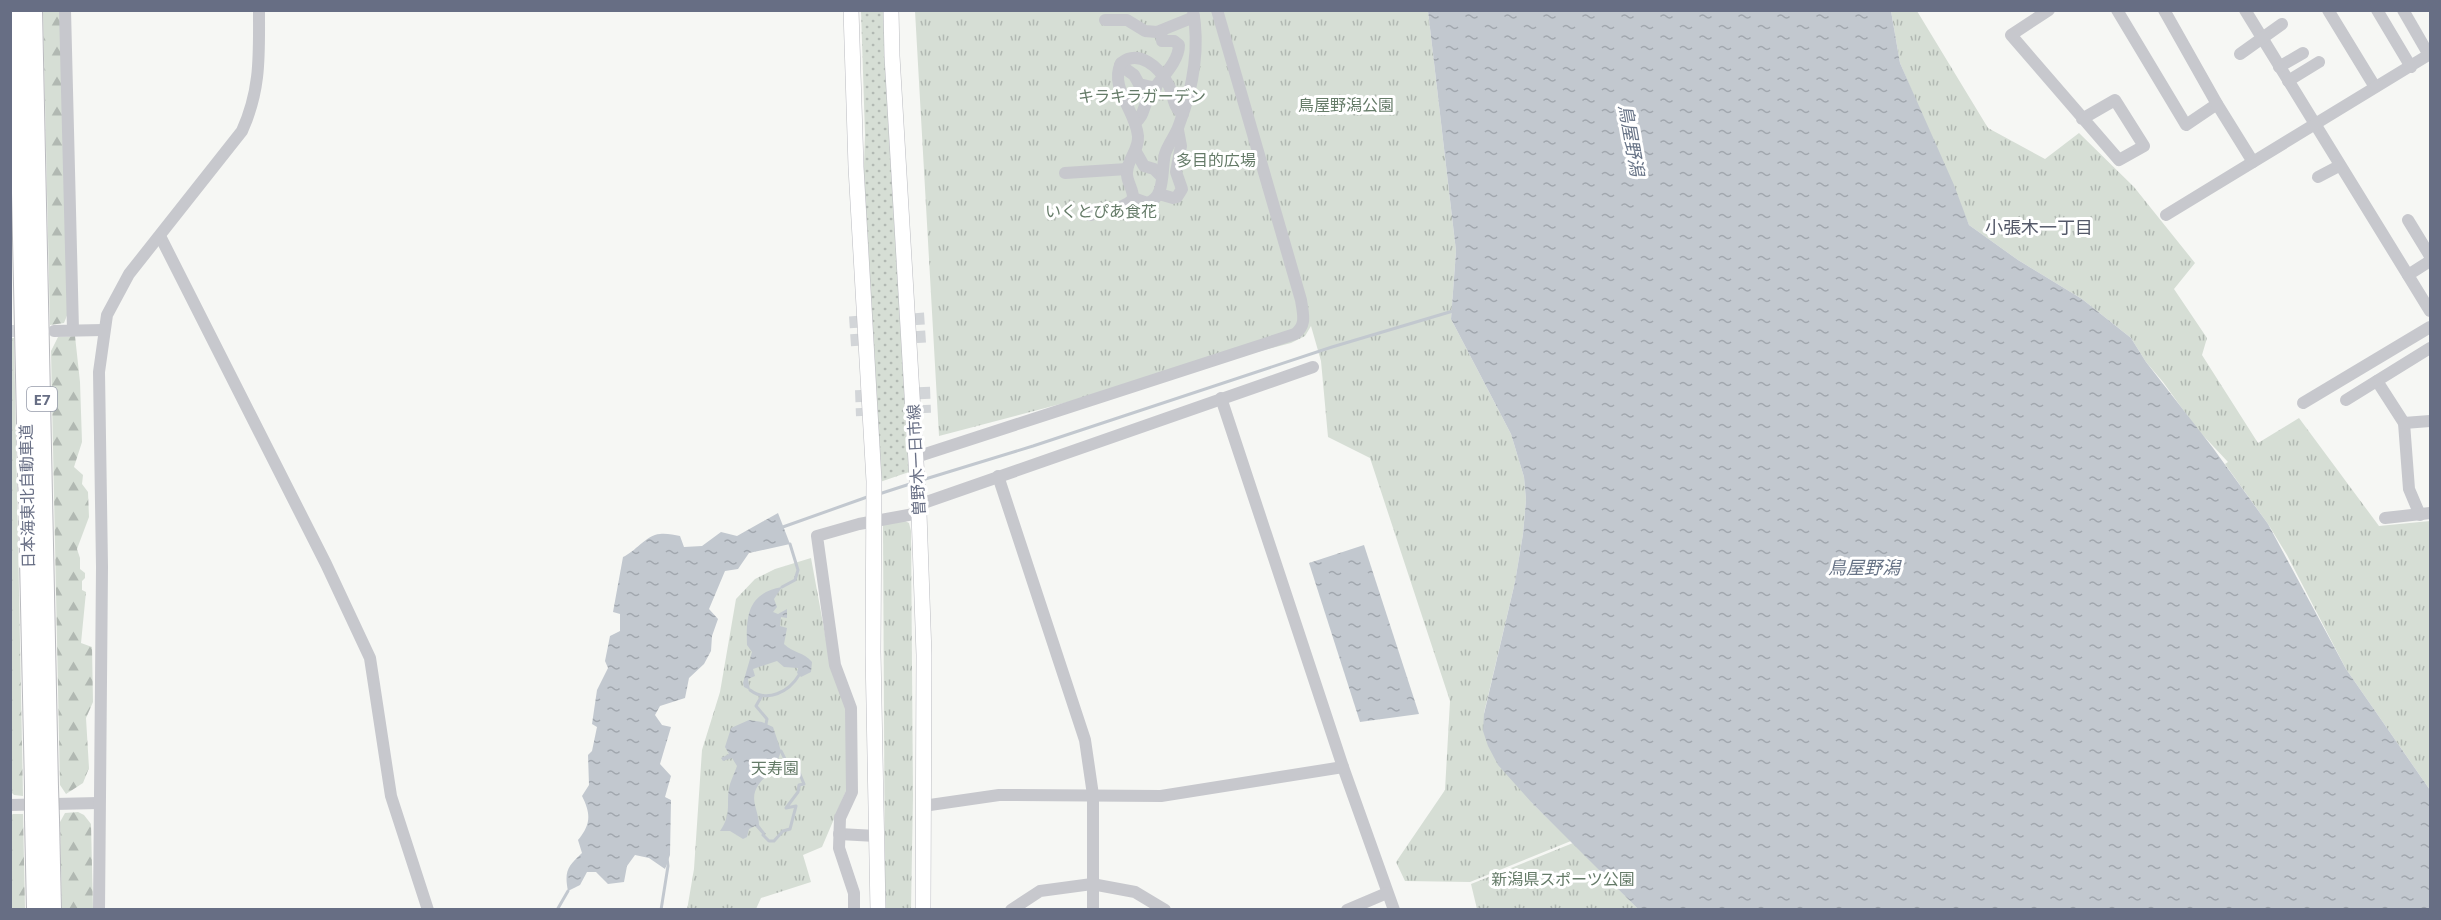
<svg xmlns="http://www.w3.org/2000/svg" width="2441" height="920" viewBox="0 0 2441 920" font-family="'Open Sans','Noto Sans JP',sans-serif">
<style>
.grass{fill:url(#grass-dots)}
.forest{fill:url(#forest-firs)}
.park{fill:url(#park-tufts)}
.water{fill:url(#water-ripples)}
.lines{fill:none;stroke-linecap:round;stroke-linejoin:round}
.stream{stroke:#c2c8cf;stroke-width:3}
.minor-tunnel{stroke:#d2d5d8;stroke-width:12;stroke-dasharray:12 6;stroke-linecap:butt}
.major-casing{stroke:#babbc0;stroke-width:16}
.highway-casing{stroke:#b9babe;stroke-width:20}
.minor{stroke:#c7c8cd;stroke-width:12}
.major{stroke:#fff;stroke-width:15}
.highway{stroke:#fff;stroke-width:18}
.highway-bridge-casing{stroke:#b9babe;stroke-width:20;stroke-linecap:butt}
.highway-bridge{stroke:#fff;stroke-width:18}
.labels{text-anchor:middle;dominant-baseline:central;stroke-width:6;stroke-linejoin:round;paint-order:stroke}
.shield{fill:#fff;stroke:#959aa9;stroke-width:1.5}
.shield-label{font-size:15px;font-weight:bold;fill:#676e84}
.park-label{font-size:16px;fill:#657b68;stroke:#fff}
.street-label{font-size:16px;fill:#676e84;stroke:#fff}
.water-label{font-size:18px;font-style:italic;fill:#687487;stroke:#fff}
.neighbourhood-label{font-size:18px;fill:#545969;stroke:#fff}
</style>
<defs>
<pattern id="grass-dots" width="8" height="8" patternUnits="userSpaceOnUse" patternTransform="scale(1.5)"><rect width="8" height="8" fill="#d6ded5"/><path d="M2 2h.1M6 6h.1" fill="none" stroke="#b1b8b2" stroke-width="1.8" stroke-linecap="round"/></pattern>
<pattern id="forest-firs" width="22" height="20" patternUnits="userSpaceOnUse" patternTransform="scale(1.5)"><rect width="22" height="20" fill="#d6ded5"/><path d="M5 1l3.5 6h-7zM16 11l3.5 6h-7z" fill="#b1b8b2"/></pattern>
<pattern id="park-tufts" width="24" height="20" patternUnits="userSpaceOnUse" patternTransform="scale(1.5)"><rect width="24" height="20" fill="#d6ded5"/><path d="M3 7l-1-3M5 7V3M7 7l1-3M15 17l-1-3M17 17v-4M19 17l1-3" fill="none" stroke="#b1b8b2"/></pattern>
<pattern id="water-ripples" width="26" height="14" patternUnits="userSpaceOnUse" patternTransform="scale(1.5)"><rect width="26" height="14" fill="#c2c8cf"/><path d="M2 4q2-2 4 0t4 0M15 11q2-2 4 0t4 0" fill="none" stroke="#a1a7ae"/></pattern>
</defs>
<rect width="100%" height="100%" fill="#f6f7f4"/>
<!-- grass -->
<path class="grass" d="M861 11H886L909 472 880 482 863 194 865 134Z"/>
<!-- forest -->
<g class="forest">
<path d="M43 11H60L68 313 64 323 50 325Z"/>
<path d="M75 336 80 382 82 442 74 467 83 475 82 484 88 492 89 517 77 549 80 558V569L85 573V578L82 581V590L86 592 81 643 92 647 93 702 86 718 89 768 83 783 66 794 60 785 51 351 58 337Z"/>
<path d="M10 338H14L23 796 14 795 10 791Z"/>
<path d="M78 812 84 815 91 824 93 909H62L60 822 65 813Z"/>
<path d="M13 814H23L25 909H11L10 816Z"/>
</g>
<!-- park -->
<g class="park">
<path d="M915 11H1428L1456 251 1451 319 1511 434 1524 477 1526 500 1523 534 1515 582 1484 713 1532 803 1571 841 1470 882 1405 881 1396 862 1445 790 1450 701 1370 458 1328 437 1321 361 1311 326 1305 336 1291 343 939 436Z"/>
<path d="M1891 11H1917L1988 128 2045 159 2079 133 2134 187 2195 263 2174 289 2207 338 2202 355 2258 443 2299 418 2379 526 2430 521V790L2346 669 2287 555 2268 524 2225 464 2228 462 2197 429 2163 382 2146 362 2131 338 2082 299 2018 260 1969 225 1900 63Z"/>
<path d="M903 520 909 523 911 531 913 796 911 909H885L883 525Z"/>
<path d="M811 558 832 672 847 709 849 784 822 847 803 855 811 882 761 898 756 909 687 910 694 869 702 750 720 692 736 599 755 579 775 569Z"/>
<path d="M1573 843 1638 909H1477L1471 884Z"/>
</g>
<!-- water -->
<g class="water">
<path d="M1428 11H1891L1900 63 1954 185 1969 225 2018 260 2082 299 2131 338 2146 362 2213 448 2268 524 2346 669 2430 790V909H1638L1532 803 1498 765 1488 746 1483 731 1484 714 1515 582 1523 534 1526 500 1524 477 1511 434 1451 319 1456 251Z"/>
<path d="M778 513 790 544 749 553 738 569 725 571 709 609 718 619 712 636 711 651 704 664 689 678 685 698 660 706 655 715 662 725 671 727 660 764 671 776 665 797 671 800 670 855 665 869 649 858 635 855 627 866 624 882 608 884 596 872H587L580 885 568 891C564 871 568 866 582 853L578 840C591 824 591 814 582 796L589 785 588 755 592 751 597 727 592 724 597 690 608 668 605 661 610 636 620 631V614L613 612 623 557C635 552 646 535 660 534 666 533 674 535 680 536L684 547 702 546 721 532 737 536Z"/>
<path d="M1364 545 1419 714 1360 722 1309 563Z"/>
<path d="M782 587 774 599 777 607 773 612 778 614 787 609V618L781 617 780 626 787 628 784 644C793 653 804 652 812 662L811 672 801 677 797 673 798 668 784 667 777 661 753 669 755 676 748 679 750 690 744 687 743 683 752 652 747 645C746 615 748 593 782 587Z"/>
<path d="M749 720 762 722 773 727 781 751 777 763 778 772C769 774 764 777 759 784 748 799 759 810 759 825L766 834 763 835 755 826 749 829 747 837 743 839 730 831H720C733 813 725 802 730 784 732 778 735 772 737 766L732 758 723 761 721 758 729 754 725 747 731 728Z"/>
</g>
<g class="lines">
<!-- stream -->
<g class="stream">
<path d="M922 480 1033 446 1332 347 1453 311"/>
<path d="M879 494 913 483"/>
<path d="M780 528 870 496"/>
<path d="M782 587 795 580 798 570 790 544"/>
<path d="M750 690C767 703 789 692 799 675"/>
<path d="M761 697 756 706 767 719 766 724"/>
<path d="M763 835 769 841H774L783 831 790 829 796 806 786 808 798 792 799 785 804 784 796 765 787 763 781 751"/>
<path d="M557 910 568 891"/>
<path d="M661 910 668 866 667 858"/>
</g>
<!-- minor-tunnel -->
<g class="minor-tunnel">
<path d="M918 313 920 343"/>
<path d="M855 316 857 346"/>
<path d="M10 331H32"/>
<path d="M924 387 925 413"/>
<path d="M861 390 862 416"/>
</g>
<defs>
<g id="major">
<path d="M851 10 856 167 874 481 873 652 878 910"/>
<path d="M891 10 892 56 919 513 924 655 923 910"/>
</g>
<g id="highway">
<path d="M17 10 34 787"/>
<path d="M33 10 49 788"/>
<path d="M34 818 36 910"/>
<path d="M50 819 52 910"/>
</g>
</defs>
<!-- major casing -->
<use href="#major" class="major-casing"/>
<!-- highway casing -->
<use href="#highway" class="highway-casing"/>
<!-- minor -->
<g class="minor">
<path d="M65 10 73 330"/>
<path d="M2049 10 2011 35 2119 160 2144 146 2115 100 2082 119"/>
<path d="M2117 10 2186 125 2217 104"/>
<path d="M2164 10 2217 104 2253 162"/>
<path d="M2245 10 2430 311"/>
<path d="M2328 10 2375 87"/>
<path d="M2377 10 2411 67"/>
<path d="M2403 10 2429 55"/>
<path d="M1105 20H1127L1145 31 1157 32 1194 17"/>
<path d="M2240 54 2282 24"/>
<path d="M1120 65 1134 75 1139 84 1156 88"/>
<path d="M2279 67 2303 53"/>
<path d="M2288 81 2319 62"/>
<path d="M1135 123C1144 116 1143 108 1148 98 1156 82 1179 64 1179 45L1174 41H1162L1161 31"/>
<path d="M1136 152 1144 166 1154 169 1162 177"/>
<path d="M1065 173 1127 169"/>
<path d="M2318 177 2339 166"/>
<path d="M1159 194 1173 198 1177 197 1182 189 1176 172 1181 146 1178 130"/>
<path d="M1133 198 1147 203C1166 198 1161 170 1165 154 1168 144 1176 135 1179 125 1193 88 1200 49 1193 10"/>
<path d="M1091 215C1105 207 1122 211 1133 199 1134 189 1126 182 1127 172 1128 158 1139 150 1138 136 1136 111 1109 88 1121 63 1139 49 1159 67 1168 84 1174 94 1172 107 1183 114"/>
<path d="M2166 215 2430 54"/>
<path d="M2408 220 2430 256"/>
<path d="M160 236 326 564 370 658 391 796 428 910"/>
<path d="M2408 275 2430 261"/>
<path d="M54 331 103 330"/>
<path d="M2377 381 2404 423 2409 489 2420 515"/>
<path d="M1221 398 1343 767 1394 910"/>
<path d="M2346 400 2430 348"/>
<path d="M2303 403 2430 327"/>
<path d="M2404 423 2430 421"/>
<path d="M916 457 1295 334C1307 325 1303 314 1301 300L1217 10"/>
<path d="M998 476 1085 740 1093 795V910"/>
<path d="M918 505 1313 367"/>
<path d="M2385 518 2430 513"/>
<path d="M10 805 99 803"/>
<path d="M923 806 999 795 1161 796 1343 767"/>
<path d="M839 834 876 836"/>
<path d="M99 910 102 567 99 372 107 315 129 274 242 131C261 89 259 55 259 10"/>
<path d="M854 910V893L839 848 840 818 852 792 851 708 835 665 817 536 859 524 919 513"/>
<path d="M1011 910 1040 891 1092 884 1135 892 1165 910"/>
<path d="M1347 910 1387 893"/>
</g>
<!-- major -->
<use href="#major" class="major"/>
<!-- highway -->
<use href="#highway" class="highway"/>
<defs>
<g id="highway-bridge">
<path d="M34 787V818"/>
<path d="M49 788 50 819"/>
</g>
</defs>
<!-- highway-bridge casing -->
<use href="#highway-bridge" class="highway-bridge-casing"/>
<!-- highway-bridge -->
<use href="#highway-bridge" class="highway-bridge"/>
</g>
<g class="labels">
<!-- shield labels -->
<rect class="shield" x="27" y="387" width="30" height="24" rx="4.5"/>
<g class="shield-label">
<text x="42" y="399">E7</text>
</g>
<!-- park labels -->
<g class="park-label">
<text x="1142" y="96">キラキラガーデン</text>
<text x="1346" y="105">鳥屋野潟公園</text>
<text x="1216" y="160">多目的広場</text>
<text x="1101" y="211">いくとぴあ食花</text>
<text x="775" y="768">天寿園</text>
<text x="1563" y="879">新潟県スポーツ公園</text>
</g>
<!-- street labels -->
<g class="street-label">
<text transform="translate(916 460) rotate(-93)">曽野木一日市線</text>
<text transform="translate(27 496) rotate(-91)">日本海東北自動車道</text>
</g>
<!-- water labels -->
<g class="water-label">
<text transform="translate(1632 140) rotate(80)">鳥屋野潟</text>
<text x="1864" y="567">鳥屋野潟</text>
</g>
<!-- neighbourhood labels -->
<g class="neighbourhood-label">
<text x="2039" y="227">小張木一丁目</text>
</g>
</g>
<!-- border -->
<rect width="2441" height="920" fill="none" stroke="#676e84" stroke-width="24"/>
</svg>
